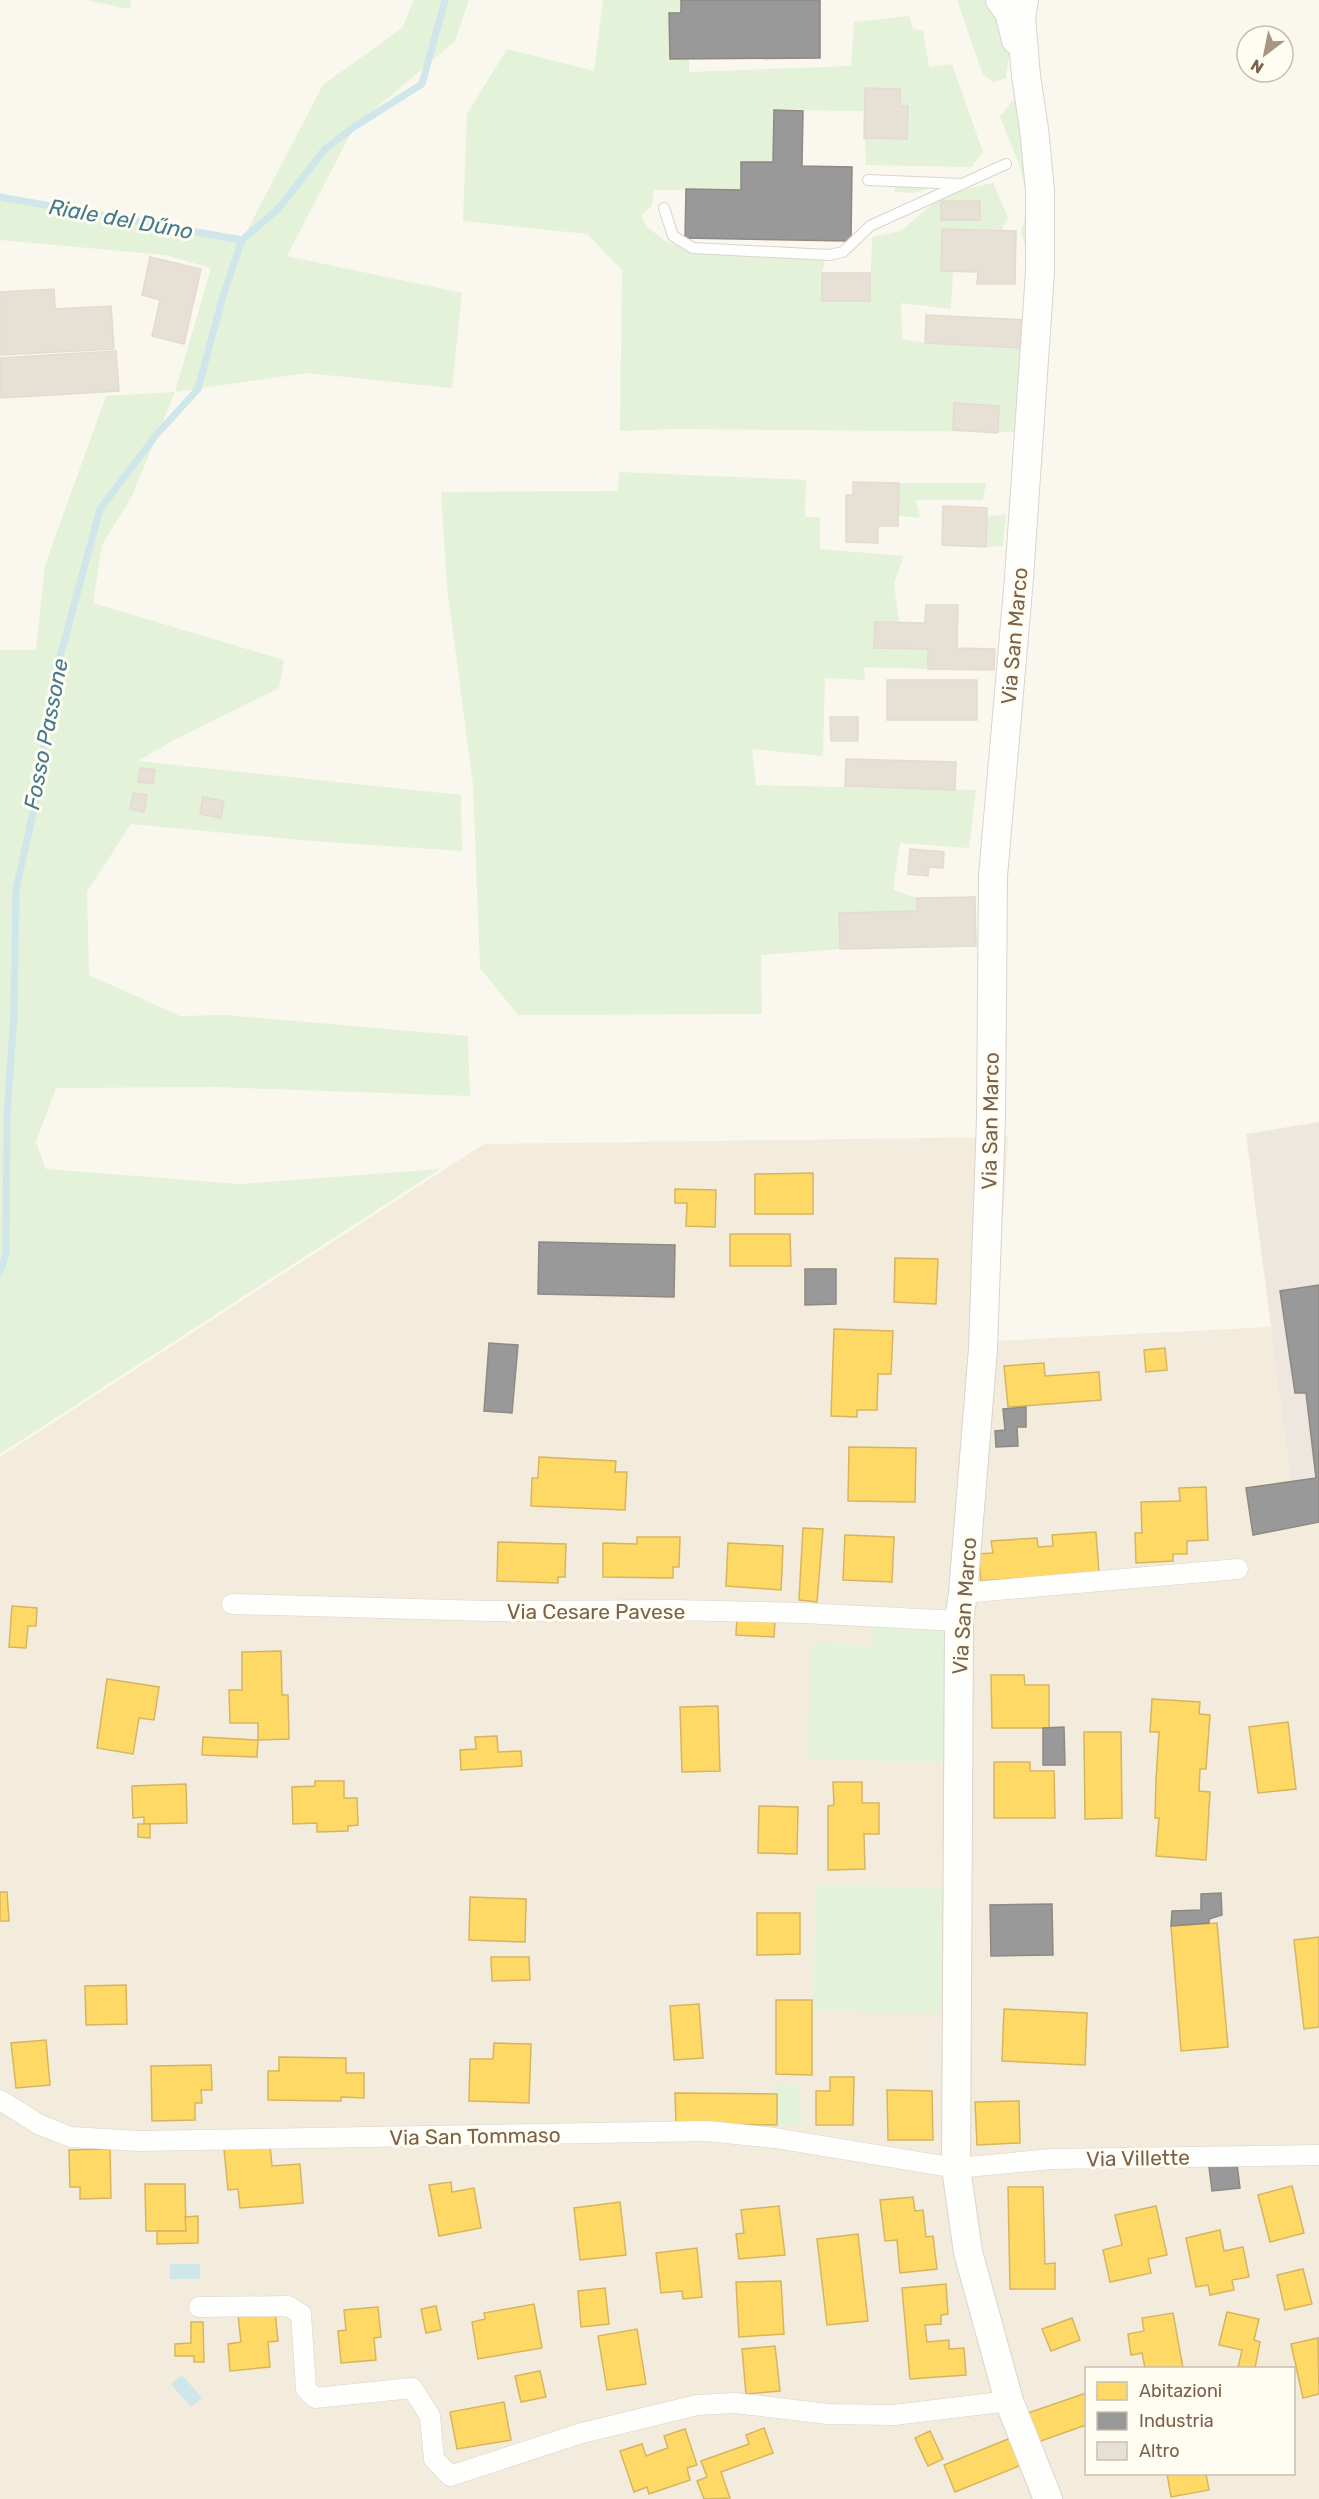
<svg xmlns="http://www.w3.org/2000/svg" width="1319" height="2499" viewBox="0 0 1319 2499" font-family="Rubik,sans-serif">
<style>
.residential{fill:#f3ebdc;fill-rule:evenodd}
.industrial{fill:#ede7df}
.green{fill:#e4f2d9}
.water{fill:#cfe6eb}
.homes{fill:#ffd966;stroke:#d7b55e;stroke-width:1.5}
.industry{fill:#999;stroke:#908882;stroke-width:1.5}
.lines{fill:none;stroke-linecap:round;stroke-linejoin:round}
.stream{stroke:#cfe6eb;stroke-width:7}
.building{fill:#e7e0d5;stroke:#e3dbd1;stroke-width:1.5}
.lane-casing{stroke:#d9d4cd;stroke-width:12}
.street-casing{stroke:#d9d4cd;stroke-width:21}
.secondary-casing{stroke:#dad4cc;stroke-width:30}
.lane{stroke:#fefefd;stroke-width:10}
.street{stroke:#fefefd;stroke-width:20}
.secondary{stroke:#fefefd;stroke-width:28}
.labels{text-anchor:middle;dominant-baseline:central;stroke-width:6;stroke-linejoin:round;paint-order:stroke}
.street-label{font-size:21px;fill:#7b624b;stroke:#fffcf2}
.water-label{font-size:22px;font-style:italic;fill:#427a90;stroke:#fffcf2}
</style>
<rect width="100%" height="100%" fill="#faf7ef"/>
<!-- residential -->
<path class="residential" d="M1008 1137 995 1341 1270 1327 1319 1496V2499H0V1457L484 1144ZM1086 2368H1294V2474H1086Z"/>
<!-- industrial -->
<path class="industrial" d="M1319 1122V1522L1253 1535 1291 1481 1246 1134Z"/>
<!-- green -->
<g class="green">
<path d="M84 0H131L130 9Z"/>
<path d="M414 0H469L455 41 354 127 287 256 462 293 452 388 307 373 175 392 131 498 102 545 93 603 284 660 279 688 176 739 138 761 461 795 462 851 312 841 131 824 87 892 89 975 180 1016 225 1015 468 1036 470 1096 214 1087 56 1088 36 1142 46 1169 240 1184 440 1169 0 1454V650H36L45 565 106 396 175 392 211 268 165 255 0 240V197L242 240 323 85 402 28Z"/>
<path d="M603 0H681V13L669 14 670 59H689V72L851 66 854 22 909 16 913 29 923 31 929 67 952 64 983 152 971 167 866 165 864 111 775 110 773 162H741V190H654L652 206 641 216 647 227 664 240 696 254 825 260 822 273V301H870L872 237 901 231 936 201 958 191 993 183 1008 218 1001 230 942 229 941 271H953L951 309 901 303 902 339 925 343 1025 348 1015 432 673 429 620 431 622 270 587 234 463 221 467 114 507 49 594 71Z"/>
<path d="M957 0H989L1010 50 1006 78 994 82 983 75Z"/>
<path d="M1020 97 1031 168V266L1021 232 1027 209 1025 190 1019 164 1000 117 1012 101Z"/>
<path d="M895 184 933 187 914 193 895 192Z"/>
<path d="M619 472 806 480 805 517H820V549L904 556 894 583 899 622H875L874 648 928 649V669L864 667 865 680 825 678 823 756 752 749 756 785 976 790 969 848 900 843 893 890 917 898V911L840 913V949L761 955 762 1014 518 1015 480 968 473 785 447 587 441 492 618 491Z"/>
<path d="M899 483H986L983 500H916L920 518 899 516Z"/>
<path d="M1006 514 1003 546 986 547V517Z"/>
<path d="M872 1621 948 1624 943 1763 807 1758 812 1643 871 1645Z"/>
<path d="M816 1885 943 1888 940 2014 813 2011Z"/>
<path d="M775 2083 800 2086 801 2124 777 2125V2094H771Z"/>
</g>
<!-- water -->
<g class="water">
<rect x="170" y="2264" width="30" height="15"/>
<path d="M182 2375 202 2398 191 2407 171 2384Z"/>
</g>
<!-- homes -->
<g class="homes">
<path d="M813 1173V1214H755V1174Z"/>
<path d="M675 1189 716 1190 715 1227 686 1226 687 1203H675Z"/>
<path d="M730 1234H790L791 1266H730Z"/>
<path d="M895 1258 938 1259 936 1304 894 1302Z"/>
<path d="M834 1329 893 1331 891 1374H878L877 1410H857V1417L831 1416Z"/>
<path d="M1165 1348 1167 1370 1146 1372 1144 1350Z"/>
<path d="M1044 1363 1045 1376 1099 1372 1101 1400 1008 1407 1004 1366Z"/>
<path d="M849 1447 916 1448 915 1502 848 1501Z"/>
<path d="M539 1457 616 1461 615 1472H627L625 1510 531 1506 532 1478H538Z"/>
<path d="M1206 1487 1208 1540 1187 1541V1554H1173V1561L1136 1563 1135 1533H1142L1141 1502 1180 1501 1179 1488Z"/>
<path d="M803 1528 823 1529 817 1602 799 1600Z"/>
<path d="M1096 1532 1099 1573 981 1581 978 1554 993 1553 991 1541 1037 1538 1038 1547 1053 1546 1052 1535Z"/>
<path d="M845 1535 894 1537 892 1582 843 1580Z"/>
<path d="M637 1537H680L679 1567H673V1578L603 1577V1543L637 1544Z"/>
<path d="M498 1542 566 1544 565 1577H558V1583L497 1581Z"/>
<path d="M728 1543 783 1546 781 1590 726 1586Z"/>
<path d="M12 1606 37 1608 36 1626H28L26 1648 9 1647Z"/>
<path d="M737 1618 775 1620 774 1637 736 1635Z"/>
<path d="M281 1651 282 1695H288L289 1739 258 1740V1723H230L229 1690H242V1652Z"/>
<path d="M991 1675H1024L1025 1685H1049V1728H992Z"/>
<path d="M107 1679 159 1687 154 1720 139 1718 133 1754 97 1748Z"/>
<path d="M1152 1699 1200 1702 1199 1714 1210 1715 1206 1769H1200L1199 1791 1210 1792 1206 1860 1156 1856 1159 1818H1155L1156 1780 1159 1732H1150Z"/>
<path d="M718 1706 720 1771 682 1772 680 1707Z"/>
<path d="M1288 1722 1296 1789 1258 1793 1249 1727Z"/>
<path d="M1084 1732H1121L1122 1818 1085 1819Z"/>
<path d="M497 1736 498 1752 521 1751 522 1766 461 1770 460 1750 476 1749 475 1737Z"/>
<path d="M203 1737 258 1740 257 1757 202 1755Z"/>
<path d="M994 1762H1030V1771H1054L1055 1818H994Z"/>
<path d="M315 1781H344V1798H357L358 1825 348 1826V1831L317 1832V1823L293 1824 292 1787 315 1786Z"/>
<path d="M833 1782H862V1803H879V1834H864L865 1869 828 1870V1806L834 1805Z"/>
<path d="M186 1784 187 1823 144 1824V1817L133 1818 132 1786Z"/>
<path d="M759 1806 798 1807 797 1854 758 1853Z"/>
<path d="M138 1824H150V1838L138 1837Z"/>
<path d="M0 1892H7L9 1921H0Z"/>
<path d="M470 1897 526 1899 525 1942 469 1940Z"/>
<path d="M757 1913H800V1954L757 1955Z"/>
<path d="M1217 1923 1228 2047 1181 2051 1171 1926Z"/>
<path d="M1319 1937V2027L1304 2029 1294 1940Z"/>
<path d="M491 1957H529L530 1980 492 1981Z"/>
<path d="M126 1985 127 2024 86 2025 85 1986Z"/>
<path d="M776 2000H812V2075L776 2074Z"/>
<path d="M699 2004 703 2058 674 2060 670 2006Z"/>
<path d="M1004 2009 1087 2013 1085 2065 1002 2061Z"/>
<path d="M46 2040 50 2085 16 2088 11 2043Z"/>
<path d="M494 2043 531 2044 529 2103 469 2101 470 2059H493Z"/>
<path d="M279 2057 346 2058V2073H364V2098L341 2097V2101L268 2100V2071H279Z"/>
<path d="M211 2065 212 2090H201L202 2103H195V2120L152 2121 151 2066Z"/>
<path d="M830 2077H854L853 2125H816V2091H830Z"/>
<path d="M887 2090 932 2091 933 2140H888Z"/>
<path d="M675 2093 777 2094V2125L676 2124Z"/>
<path d="M1019 2101 1020 2143 977 2145 975 2102Z"/>
<path d="M270 2145 272 2166 300 2164 303 2203 240 2208 238 2189 228 2190 224 2149Z"/>
<path d="M110 2149 111 2198 80 2199V2187H70L69 2150Z"/>
<path d="M451 2182 452 2192 474 2188 481 2228 439 2236 429 2185Z"/>
<path d="M145 2184H185L186 2231H146Z"/>
<path d="M1292 2186 1304 2233 1270 2242 1258 2195Z"/>
<path d="M1008 2187H1043L1045 2264 1055 2263V2289H1010Z"/>
<path d="M913 2197 915 2211 923 2210 926 2237 933 2236 937 2269 900 2273 897 2240 885 2241 880 2200Z"/>
<path d="M620 2202 626 2255 580 2260 574 2208Z"/>
<path d="M779 2206 785 2255 739 2259 736 2234 744 2233 741 2210Z"/>
<path d="M1156 2206 1167 2255 1148 2259 1151 2273 1110 2282 1103 2250 1122 2245 1115 2215Z"/>
<path d="M198 2216V2243L157 2244V2231H186L185 2217Z"/>
<path d="M1220 2230 1224 2251 1243 2247 1249 2277 1232 2280 1234 2290 1210 2295 1208 2285 1196 2287 1186 2238Z"/>
<path d="M858 2234 868 2321 827 2325 817 2239Z"/>
<path d="M697 2248 702 2297 683 2299 682 2291 661 2293 656 2253Z"/>
<path d="M1303 2269 1312 2304 1285 2310 1277 2275Z"/>
<path d="M781 2281 784 2334 739 2337 736 2282Z"/>
<path d="M946 2284 948 2314 941 2315V2324L925 2325 927 2342 949 2340V2349L964 2348 966 2375 910 2379 902 2288Z"/>
<path d="M605 2288 609 2324 581 2327 578 2291Z"/>
<path d="M534 2304 542 2348 478 2359 472 2322 485 2319 484 2313Z"/>
<path d="M436 2306 441 2330 426 2333 421 2309Z"/>
<path d="M378 2307 381 2337 374 2338 376 2360 341 2363 338 2331 346 2330 344 2310Z"/>
<path d="M275 2311 278 2341 268 2342 270 2367 230 2371 228 2344 241 2342 238 2315Z"/>
<path d="M1227 2312 1259 2319 1254 2340 1260 2342 1255 2368H1233H1238L1242 2350 1219 2345Z"/>
<path d="M1173 2313 1183 2368H1145L1142 2353 1131 2355 1128 2334 1144 2331 1142 2318Z"/>
<path d="M1072 2318 1080 2340 1051 2351 1042 2329Z"/>
<path d="M191 2322H203L204 2362H194V2356H175V2344L191 2343Z"/>
<path d="M637 2329 646 2384 607 2390 598 2336Z"/>
<path d="M1318 2338 1319 2394 1303 2398 1291 2344Z"/>
<path d="M775 2346 780 2391 746 2394 742 2349Z"/>
<path d="M540 2371 546 2397 521 2402 515 2376Z"/>
<path d="M1086 2393V2425L1038 2442 1028 2413Z"/>
<path d="M504 2402 511 2440 457 2449 450 2412Z"/>
<path d="M764 2428 773 2453 721 2472 730 2498 704 2499 697 2481 707 2477 701 2461 749 2444 746 2435Z"/>
<path d="M685 2429 697 2465 687 2468 690 2480 649 2494 647 2487 634 2492 620 2451 642 2444 646 2456 656 2452 668 2448 664 2436Z"/>
<path d="M930 2431 943 2459 928 2466 915 2438Z"/>
<path d="M1013 2437 1024 2464 955 2492 944 2465Z"/>
<path d="M1167 2474H1206L1209 2490 1171 2497Z"/>
</g>
<!-- industry -->
<g class="industry">
<path d="M681 0H820V58L670 59 669 13H681Z"/>
<path d="M774 110 803 111 802 166 852 167 851 241 685 238 686 189 741 190V162H773Z"/>
<path d="M539 1242 675 1245 674 1297 538 1294Z"/>
<path d="M805 1269H836V1304L805 1305Z"/>
<path d="M1319 1285V1522L1253 1535 1246 1488 1316 1478 1306 1393H1295L1280 1291Z"/>
<path d="M489 1343 518 1345 512 1413 484 1411Z"/>
<path d="M1026 1407V1427H1017L1018 1446 996 1447 995 1431 1005 1430 1003 1409Z"/>
<path d="M1064 1727 1065 1765H1043V1728Z"/>
<path d="M1221 1893 1222 1915 1209 1919V1923L1171 1926 1172 1911 1201 1910V1894Z"/>
<path d="M1052 1904 1053 1955 991 1956 990 1905Z"/>
<path d="M1237 2164 1240 2188 1212 2191 1209 2167Z"/>
</g>
<g class="lines">
<!-- stream -->
<g class="stream">
<path d="M0 197 242 240"/>
<path d="M0 1272 6 1254 7 1116 14 1014 16 890 35 803 55 675 100 509 157 434 198 389 222 299 242 240 279 208 325 149 354 127 422 84 445 0"/>
</g>
</g>
<!-- building -->
<g class="building">
<path d="M865 88 900 89V106H908L907 139 864 138Z"/>
<rect x="941" y="201" width="39" height="19"/>
<path d="M942 229 1016 231 1015 284H977L978 272 941 271Z"/>
<path d="M150 257 201 269 184 344 152 336 160 300 142 295Z"/>
<rect x="822" y="273" width="48" height="28"/>
<path d="M54 289 55 309 111 306 114 349 0 355V292Z"/>
<path d="M926 315 1026 320 1025 348 925 343Z"/>
<path d="M116 351 119 391 1 398 0 358Z"/>
<path d="M954 403 999 406 998 433 953 430Z"/>
<path d="M853 482 899 483 898 526H878V543L846 542V495H853Z"/>
<path d="M943 506 987 508 986 547 942 545Z"/>
<path d="M926 605H958L957 648 995 649 994 670 928 669V649L874 648 875 622 925 623Z"/>
<rect x="887" y="680" width="90" height="40"/>
<path d="M830 717H858V741H831Z"/>
<path d="M846 759 956 762 955 790 845 786Z"/>
<path d="M140 768 155 770 153 784 138 782Z"/>
<path d="M133 793 147 795 144 812 130 809Z"/>
<path d="M203 797 224 801 221 818 200 814Z"/>
<path d="M910 849 944 852 943 868 929 867 928 876 908 874Z"/>
<path d="M975 897 976 946 840 949 839 913 917 911V898Z"/>
</g>
<g class="lines">
<defs>
<g id="lane">
<path d="M868 180 962 184 1006 164"/>
<path d="M664 208 673 236 693 248 829 255 843 252 870 226 962 184"/>
</g>
<g id="street">
<path d="M963 1593 1238 1569"/>
<path d="M232 1604 488 1611 673 1610 803 1613 959 1621"/>
<path d="M0 2100 40 2125 71 2137 139 2141 707 2131 775 2138 956 2168 1052 2159 1319 2155"/>
<path d="M199 2307 288 2306 301 2314 306 2389 315 2398 412 2388 430 2416 434 2459 450 2476 582 2433 697 2405 735 2403 828 2414 894 2415 1009 2401"/>
</g>
<g id="secondary">
<path d="M1000 0 1009 12 1016 40"/>
<path d="M1024 0 1021 17 1026 76 1034 129 1040 190V272L1019 578 993 876 991 1118 983 1349 963 1593 959 1621 956 2168 968 2252 1009 2401 1048 2499"/>
</g>
</defs>
<!-- lane casing -->
<use href="#lane" class="lane-casing"/>
<!-- street casing -->
<use href="#street" class="street-casing"/>
<!-- secondary casing -->
<use href="#secondary" class="secondary-casing"/>
<!-- lane -->
<use href="#lane" class="lane"/>
<!-- street -->
<use href="#street" class="street"/>
<!-- secondary -->
<use href="#secondary" class="secondary"/>
</g>
<g class="labels">
<!-- street labels -->
<g class="street-label">
<text transform="translate(1014 636) rotate(-85)">Via San Marco</text>
<text transform="translate(990 1121) rotate(-89)">Via San Marco</text>
<text transform="translate(964 1606) rotate(-86)">Via San Marco</text>
<text x="596" y="1611">Via Cesare Pavese</text>
<text transform="translate(475 2136) rotate(-1)">Via San Tommaso</text>
<text transform="translate(1138 2158) rotate(-1)">Via Villette</text>
</g>
<!-- water labels -->
<g class="water-label">
<text transform="translate(121 219) rotate(10)">Riale del Dűno</text>
<text transform="translate(46 734) rotate(-79)">Fosso Passone</text>
</g>
</g>
<!-- legend -->
<rect x="1085" y="2367" width="210" height="108" fill="#fffcf2" stroke="#cabeaf" stroke-width="1.5"/>
<rect x="1097" y="2382" width="30" height="18" fill="#ffd966" stroke="#cabeaf" stroke-width="1.5"/>
<text x="1139" y="2397" font-size="18" fill="#7b624b">Abitazioni</text>
<rect x="1097" y="2412" width="30" height="18" fill="#999999" stroke="#cabeaf" stroke-width="1.5"/>
<text x="1139" y="2427" font-size="18" fill="#7b624b">Industria</text>
<rect x="1097" y="2442" width="30" height="18" fill="#e7e0d5" stroke="#cabeaf" stroke-width="1.5"/>
<text x="1139" y="2457" font-size="18" fill="#7b624b">Altro</text>
<!-- north arrow -->
<g transform="translate(1265 54) rotate(212)"><circle r="28" fill="#fffcf2" stroke="#cabeaf" stroke-width="1.5"/>
<path d="M0-4.5L10 22L0 15L-10 22Z" fill="#a79684"/>
<text y="-9" font-size="16" font-weight="bold" text-anchor="middle" fill="#7b624b">N</text>
</g>
</svg>
